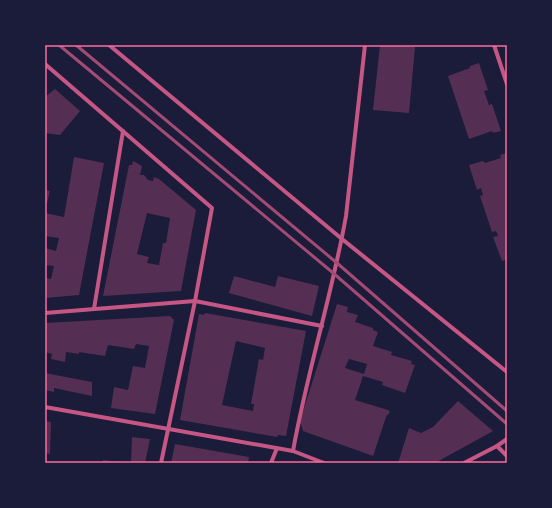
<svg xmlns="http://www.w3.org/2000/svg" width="552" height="508" viewBox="0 0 552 508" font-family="'Fira Sans',sans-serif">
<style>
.building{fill:#542f53;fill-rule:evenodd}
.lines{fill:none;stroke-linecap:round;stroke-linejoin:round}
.minor{stroke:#c65784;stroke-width:4}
.rail{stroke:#a44b75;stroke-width:3}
.neatline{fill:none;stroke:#ff6b9d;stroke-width:1.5}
</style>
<rect width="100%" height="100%" fill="#1b1b3a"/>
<!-- building -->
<g class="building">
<path d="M380 45 415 47 409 113 373 110Z"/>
<path d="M479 63 488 90 484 91 489 105 492 104 501 131 493 133 492 131 469 139 448 76 470 68V66Z"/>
<path d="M55 89 80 111 60 135 45 133V97Z"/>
<path d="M507 153V259L502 261 493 237 498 236 496 231 492 232 480 196 483 195 481 188 477 190 469 165 483 161 485 163 501 158 500 155Z"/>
<path d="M74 157 104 163 79 295 45 298V278L51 279 54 266 45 265V248L56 251 59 238 45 236V213L64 217Z"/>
<path d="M133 161 142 166 140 175H144L148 180 153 181 154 177 159 179 196 210 181 291 103 296 129 165H132ZM147 213 170 218 166 243H163L159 265 147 263 149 257 137 254Z"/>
<path d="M45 190 50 191 47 203H45Z"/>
<path d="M234 276 275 287 278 276 319 286 312 316 229 293Z"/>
<path d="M337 304 348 307 347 312 358 315 355 322 373 328V330L378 332 373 346 392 352 391 355 412 361 411 364 415 365 405 393 382 385 383 382 363 376 355 400 388 410 390 412 386 417 373 456 303 431 300 421ZM349 359 367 364 364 374 345 368Z"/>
<path d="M205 313 306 331 286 436 278 435 277 437 180 420 199 314 204 315ZM236 341 265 348 263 360 259 359 251 404H254L253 411 222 405Z"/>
<path d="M170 316 174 320 155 414 111 408 114 387 128 390 133 366 145 368 149 346 136 344 134 349 108 345 105 356 79 352V354L66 352 65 362 51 359 52 354 45 352V323Z"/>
<path d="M45 373 92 382V396L54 388V392L45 390Z"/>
<path d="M458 401 493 431 435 463H398L409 428 421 433 433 427Z"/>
<path d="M45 421 51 422 50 454 45 453Z"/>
<path d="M132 437 150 439 145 463H131Z"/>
<path d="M175 444 249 457 248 463H171Z"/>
<path d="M103 460 119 462V463H103Z"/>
</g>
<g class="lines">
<!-- minor -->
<g class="minor">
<path d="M109 45 342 239 507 372"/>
<path d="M494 45 507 84"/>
<path d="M45 64 212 208 195 301 161 463"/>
<path d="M94 309 123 131"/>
<path d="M45 313 195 301 322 326"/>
<path d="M45 407 293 451 324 463"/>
<path d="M497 446 507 456"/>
<path d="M293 451C307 372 332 295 346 216L365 45"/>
<path d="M271 463 277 448"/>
<path d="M464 463 497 446 507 439"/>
</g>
<!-- rail -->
<g class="rail">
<path d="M59 45 332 272 507 424"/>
<path d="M76 45 337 263 507 411"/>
</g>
</g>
<!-- border -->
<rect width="552" height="508" fill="none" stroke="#1b1b3a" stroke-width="92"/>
<rect x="46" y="46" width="460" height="416" class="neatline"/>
</svg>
